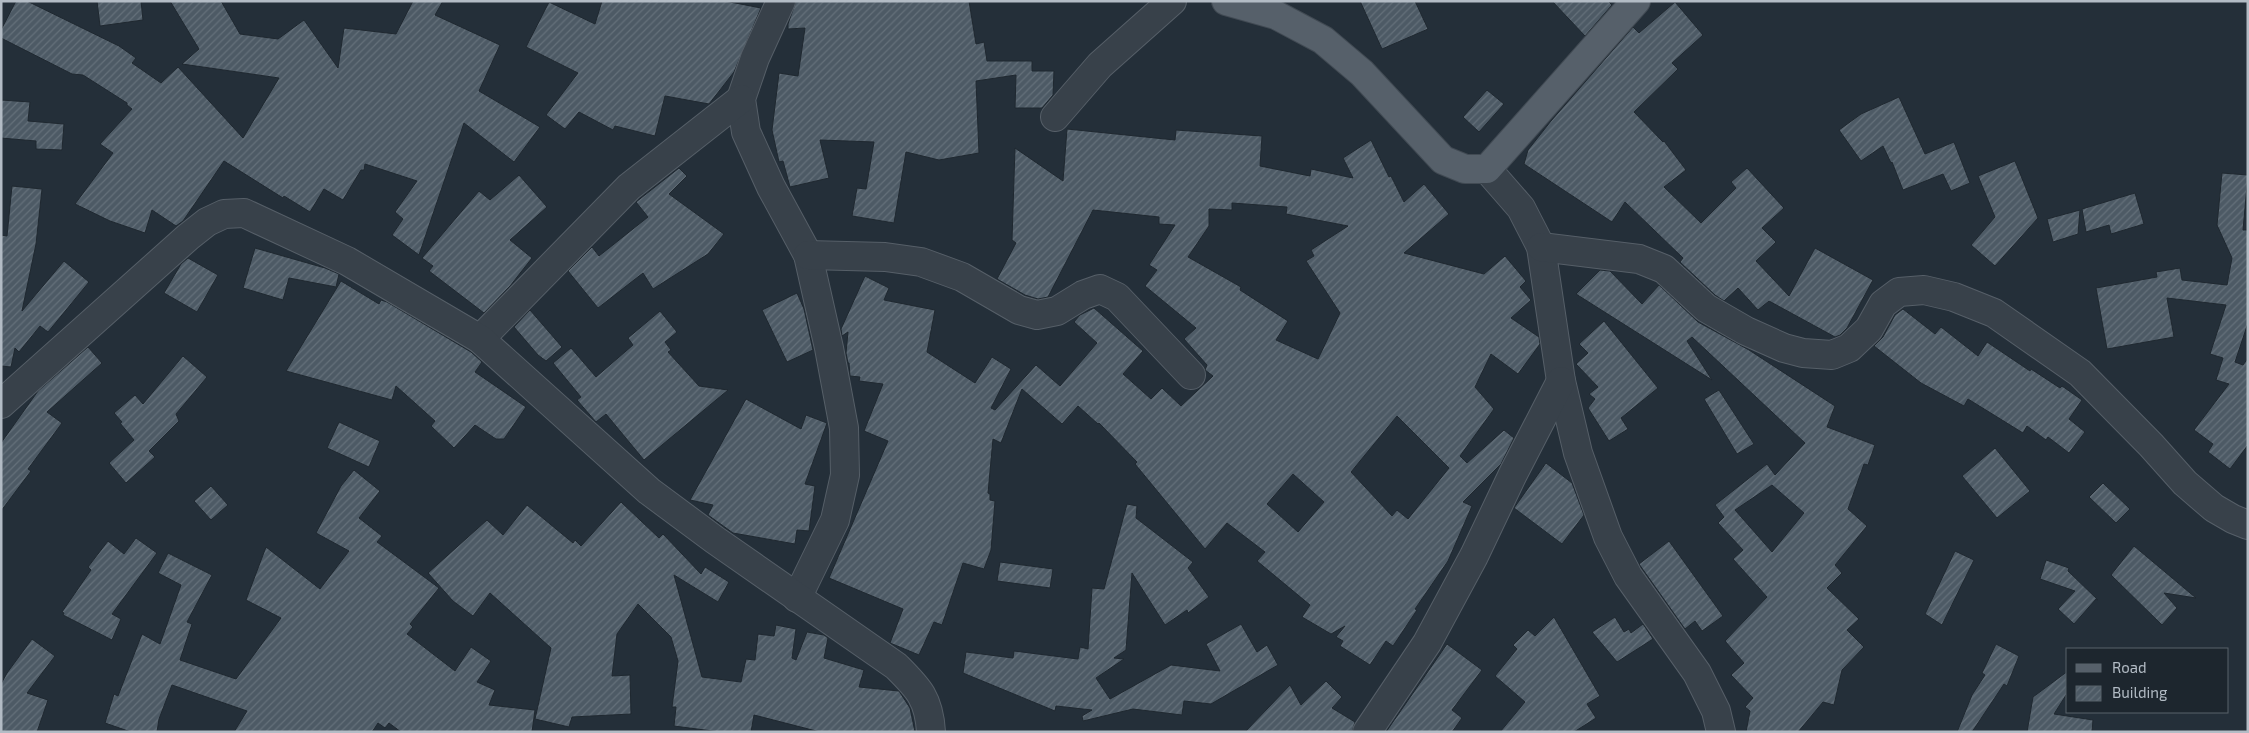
<svg xmlns="http://www.w3.org/2000/svg" width="2249" height="733" viewBox="0 0 2249 733" font-family="'Exo 2',sans-serif">
<style>
.building{fill:url(#building-hatch);stroke:#1f2830;fill-rule:evenodd}
.lines{fill:none;stroke-linecap:round;stroke-linejoin:round}
.minor-casing{stroke:#565f68;stroke-width:30}
.major-casing{stroke:#414a53;stroke-width:30}
.minor{stroke:#38414a;stroke-width:28}
.major{stroke:#56606a;stroke-width:28}
</style>
<defs>
<pattern id="building-hatch" width="6" height="6" patternUnits="userSpaceOnUse" patternTransform="scale(1.25)"><rect width="6" height="6" fill="#4d5a65"/><path d="M-1 1l2-2M0 6l6-6M5 7l2-2" fill="none" stroke="#64707a"/></pattern>
</defs>
<rect width="100%" height="100%" fill="#242f39"/>
<!-- building -->
<g class="building">
<path d="M16 1H27L119 46 136 58 132 63 161 83 178 67 243 138 279 78 182 64 199 49 170 1H221L240 34 278 39 304 20 338 68 344 28 396 34 413 1H443L435 15 500 45 479 91 540 127 514 162 464 123 419 255 392 235 403 219 395 212 417 181 365 164 364 170H361L343 200 324 189 310 212 284 196 283 198 224 161 183 221 176 226 152 210 145 233 110 221 75 204 113 153 100 144 132 109 127 105V103L83 75 72 74 1 38V30Z"/>
<path d="M97 1H141L143 20 100 26Z"/>
<path d="M602 1H725L761 8 734 72 709 104 665 96 655 136 615 126 613 130 579 112 565 129 546 115 578 73 526 47 549 2 595 24Z"/>
<path d="M796 1H969L976 44 984 42 987 61H1032V71H1054L1053 95 1042 108H1015L1016 75 976 81 979 153 939 160 906 152 894 223 852 216 857 188 866 189 874 142 820 140 829 178 790 187 783 161 779 162 772 130 779 73 798 76 805 28 788 29V24Z"/>
<path d="M1360 1H1415L1428 29 1382 49Z"/>
<path d="M1552 1H1608L1612 5 1585 36Z"/>
<path d="M1675 2 1703 35 1672 63 1678 69 1634 112 1663 142 1664 141 1686 170 1664 187 1701 223 1736 188 1731 182 1747 168 1784 208 1762 228 1776 242 1756 261 1789 296 1815 248 1873 280 1847 328 1840 335 1835 337 1769 301 1758 310 1738 288 1724 301 1715 295 1680 262 1683 258 1625 202 1612 222 1524 164 1528 150 1551 121 1633 27 1639 33Z"/>
<path d="M1487 90 1504 104 1479 132 1463 117Z"/>
<path d="M1899 97 1925 154 1954 142 1970 183 1951 191 1943 174 1903 190 1892 162 1891 163 1883 146 1861 161 1839 130 1861 114Z"/>
<path d="M1 100 30 102 28 121 64 124 62 150 36 149V141L1 138Z"/>
<path d="M1067 129 1175 140 1176 130 1262 136 1260 166 1310 176 1311 169 1353 178 1343 158 1371 140 1389 177 1391 176 1404 202 1424 184 1449 214 1404 253 1484 274 1505 256 1526 281 1520 287 1531 300 1511 318 1539 337 1540 344 1518 374 1491 354 1475 387 1494 409 1460 456 1467 463 1504 430 1514 438 1501 464 1463 502 1472 506 1448 561 1415 609 1417 610 1393 646 1386 641 1370 665 1340 646 1343 641 1336 637 1345 626 1331 634 1302 617 1310 605 1257 561 1265 552 1227 523 1205 549 1135 464 1137 462 1099 423 1098 424 1078 406 1062 424 1022 389 1001 443 993 439 988 493 990 494V500L995 501 991 550 984 569 963 563 942 625 934 622 919 655 890 643 903 609 829 578 888 441 864 431 883 384 859 381 860 377 850 376 849 363H848L846 353 848 332 842 336 841 329 865 276 889 288 884 300 935 310 927 352 975 383 992 357 1011 369 991 408 995 410 1036 365 1060 386 1097 343 1074 322 1080 315 1094 308 1143 351 1123 374 1151 399 1162 388 1181 406 1213 376 1205 370 1207 365 1184 339 1196 328 1145 286 1157 270 1149 265 1175 225 1159 224V217L1093 210 1048 297 1038 299 1025 295 997 279 1016 243 1012 240 1015 148 1063 181ZM1232 203 1287 207 1286 214 1348 226 1311 250 1314 256 1306 261 1340 313 1318 359 1276 340 1288 321 1240 290 1241 287 1188 257 1209 226V209L1232 210ZM1397 416 1449 468 1408 519 1397 510 1392 516 1351 472ZM1293 474 1324 502 1298 532 1267 504Z"/>
<path d="M2015 161 2038 218 1995 266 1971 245 1995 217 1978 176Z"/>
<path d="M679 168 687 176 669 194 724 234 708 254 653 289 643 273 598 308 568 271 592 247 599 256 648 217 636 202Z"/>
<path d="M2222 173 2248 175 2243 230H2248V323L2235 362 2243 365 2248 358V445L2230 469 2208 452 2213 444 2194 430 2229 384 2216 380 2223 358 2210 354 2226 305 2167 298 2174 337 2107 349 2096 288 2157 277 2156 272 2180 268 2182 280 2227 285 2232 258 2217 225Z"/>
<path d="M519 175 547 207 510 240 532 258 510 286 484 313 429 271 433 266 422 258 479 191 490 200Z"/>
<path d="M12 186 42 189 36 244 22 311 64 261 89 282 48 332 40 326 19 352 15 348 11 367 1 366V235L7 236Z"/>
<path d="M2135 193 2144 224 2111 234 2109 225 2086 232 2082 209Z"/>
<path d="M2080 210 2078 234 2053 242 2047 219Z"/>
<path d="M255 248 325 268 339 274 336 287 289 278 283 300 243 288Z"/>
<path d="M188 258 218 275 197 312 164 293 181 264Z"/>
<path d="M1600 270 1610 271 1642 304 1659 285 1698 322 1749 350 1835 406 1827 427 1875 445 1868 465 1864 464 1848 509 1867 526 1835 565 1842 573 1827 588 1859 619 1847 630 1864 647 1842 670 1834 705 1823 702 1798 732H1746L1750 711 1745 707 1753 698 1731 675 1744 663 1725 641 1767 597 1733 559 1743 550 1718 523 1724 517 1715 505 1767 464 1775 475 1805 443 1692 337 1687 341 1712 380 1576 294ZM1772 485 1804 513 1772 552 1735 510Z"/>
<path d="M341 281 379 304 381 300 387 302 471 352 482 362 475 372 526 407 504 439H496L475 425 454 448 431 426 435 421 396 386 392 400 286 371Z"/>
<path d="M797 293 804 309 813 350 787 362 762 310Z"/>
<path d="M1903 309 1935 334 1941 327 1978 356 1987 342 2030 371 2031 369 2060 388 2062 386 2082 400 2069 419 2085 432 2069 453 2048 437 2046 440 2027 426 2023 433 1968 399 1964 406 1921 383 1874 346 1883 337 1895 315Z"/>
<path d="M530 310 562 347 546 361 538 355 514 327Z"/>
<path d="M660 311 677 332 665 342 671 350 668 352 699 386 728 390 644 460 606 414 596 422 577 400 581 397 553 363 571 348 596 377 633 345 628 338Z"/>
<path d="M1604 321 1658 388 1621 418 1628 429 1609 441 1588 408 1595 399 1589 394 1598 387 1576 364 1588 353 1579 344Z"/>
<path d="M88 347 102 363 47 412 62 423 28 469 31 471 1 511V443L38 391Z"/>
<path d="M183 356 207 377 176 414 179 421 149 451 155 457 126 483 109 463 134 440 120 423 122 422 114 413 135 395 143 404Z"/>
<path d="M1719 390 1754 444 1737 454 1704 399Z"/>
<path d="M746 399 801 429 806 415 827 423 805 484 815 486 809 531 797 530 795 544 733 533 708 515 713 505 690 500Z"/>
<path d="M339 422 380 441 369 467 327 448Z"/>
<path d="M1995 448 2030 491 1997 518 1962 476Z"/>
<path d="M1546 463 1572 483 1584 515 1562 544 1514 508Z"/>
<path d="M354 470 380 491 359 518 382 536 377 542 439 588 410 624 413 627 407 634 455 671 471 647 491 661 477 682 495 690 489 705 535 710 532 732H401L389 723 385 728 378 723 372 732H234L247 711 172 685 159 719 157 732H131L105 723 114 694 118 696 142 634 160 644 181 585 158 573 168 553 212 575 187 622 192 624 180 660 236 679 281 618 246 600 266 547 320 589 349 551 316 533 341 486Z"/>
<path d="M2103 483 2130 509 2116 523 2089 497Z"/>
<path d="M211 486 228 505 211 520 194 501Z"/>
<path d="M621 502 659 538 663 534 701 574 705 567 729 582 718 602 674 575 702 677 741 682 746 659 755 660 758 634 774 636 776 625 796 629 792 658 796 660 807 632 824 635 828 638 824 658 864 670 859 687 899 691 910 708 915 732H820L754 715 751 732H720L674 726 676 707H672L678 661 671 637 638 604 617 634 612 676 630 675 631 714 572 717 569 727 535 719 551 648 490 593 473 616 453 601 428 573 487 520 503 535 527 505 573 543 575 540 581 546Z"/>
<path d="M1127 504 1137 506 1136 518 1193 562 1188 568 1209 597 1188 613 1187 610 1165 625 1132 573 1126 650 1114 658 1124 659 1096 678 1110 699 1171 665 1220 671 1206 644 1241 624 1257 652 1267 645 1278 665 1211 704 1184 701 1182 715 1133 709 1083 721 1082 716 1092 710 1056 706 1055 711 963 673 966 652 1013 658 1014 651 1078 659 1080 647 1088 649 1092 588 1104 589Z"/>
<path d="M136 538 157 553 112 614 121 619 112 640 63 615 64 613 62 612 91 570 88 567 108 541 124 554Z"/>
<path d="M1669 541 1723 616 1702 631 1695 621 1685 629 1639 564Z"/>
<path d="M2134 546 2196 598 2164 593 2177 608 2162 625 2111 575Z"/>
<path d="M1955 551 1974 560 1942 625 1925 614Z"/>
<path d="M2046 560 2069 568 2068 571 2098 600 2096 599 2074 624 2058 609 2075 591 2040 579Z"/>
<path d="M1000 562 1053 569 1050 588 997 581Z"/>
<path d="M1554 617 1600 696 1587 704 1596 718 1574 732H1500L1525 702 1495 676 1517 649 1513 645 1528 630 1535 636Z"/>
<path d="M1615 617 1624 632 1629 629 1631 633 1643 624 1653 639 1617 662 1592 632Z"/>
<path d="M32 639 55 656 27 693 48 700 37 732H1V684L7 673Z"/>
<path d="M1447 644 1482 670 1452 710 1462 718 1452 732H1386Z"/>
<path d="M1996 644 2019 656 2007 686 2004 684 1972 732H1957L1972 695 1985 675 1982 673Z"/>
<path d="M2068 671V692L2054 714 2093 720 2092 732H2027L2033 697Z"/>
<path d="M1326 681 1342 697 1332 708 1355 722 1352 732H1245L1290 685 1301 705Z"/>
</g>
<g class="lines">
<defs>
<g id="minor">
<path d="M781 1 755 58 741 99 746 132 771 187 808 255 829 348 844 428 845 475 835 520 797 598"/>
<path d="M1055 117 1100 65 1172 1"/>
<path d="M1487 169 1521 208 1541 247 1561 381 1578 453 1608 537 1628 576 1697 673 1716 711 1721 732"/>
<path d="M1541 247 1639 259 1664 269 1706 308 1746 331 1784 348 1803 353 1832 355 1849 348 1869 329 1883 304 1899 292 1924 290 1954 297 1994 313 2080 373 2151 445 2185 483 2214 508 2233 519 2248 525"/>
<path d="M808 255 885 257 921 262 962 277 1019 310 1037 315 1057 311 1083 295 1100 289 1117 297 1191 375"/>
<path d="M480 339 629 187 741 99"/>
<path d="M1 404 188 237 207 222 224 214 244 213 347 261 480 339 649 491 715 540 896 666C918 688 929 698 931 732"/>
<path d="M1367 732 1427 643 1474 556 1513 474 1561 381"/>
</g>
<path id="major" d="M1226 1 1276 15 1323 40 1362 73 1443 160 1465 169H1487L1636 1"/>
</defs>
<!-- minor casing -->
<use href="#minor" class="minor-casing"/>
<!-- major casing -->
<use href="#major" class="major-casing"/>
<!-- minor -->
<use href="#minor" class="minor"/>
<!-- major -->
<use href="#major" class="major"/>
</g>
<!-- border -->
<rect width="2249" height="733" fill="none" stroke="#b3bcc5" stroke-width="5"/>
<!-- legend -->
<rect x="2066" y="648" width="162" height="65" fill="#1d262e" stroke="#59626a"/>
<rect x="2076" y="664" width="25" height="8" fill="#56606a" stroke="#59626a"/>
<text x="2112" y="673" font-size="15" fill="#b3bcc5">Road</text>
<rect x="2076" y="686" width="25" height="15" fill="url(#building-hatch)" stroke="#59626a"/>
<text x="2112" y="698" font-size="15" fill="#b3bcc5">Building</text>
</svg>
